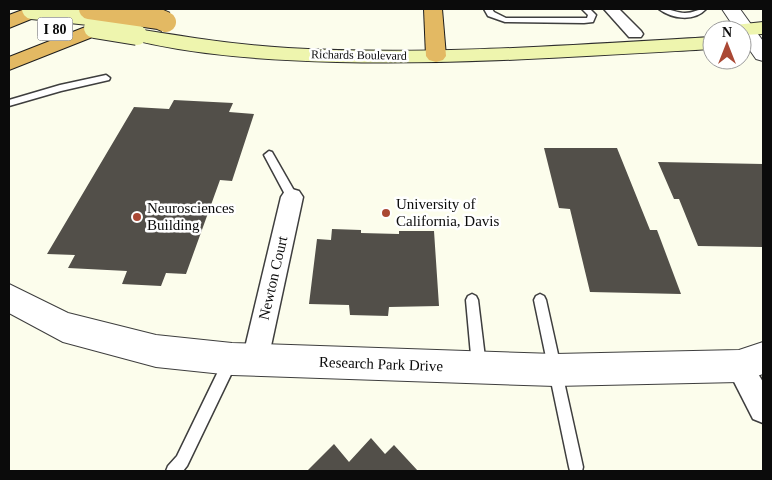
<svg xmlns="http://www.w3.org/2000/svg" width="772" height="480" viewBox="0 0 772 480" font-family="Georgia,serif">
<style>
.building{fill:#524f49}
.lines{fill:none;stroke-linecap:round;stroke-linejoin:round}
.service-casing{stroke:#3e3e3e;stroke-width:3}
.minor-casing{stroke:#3e3e3e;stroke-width:3}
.tertiary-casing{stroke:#3e3e3e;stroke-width:2}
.secondary-casing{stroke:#2d2d2d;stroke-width:2}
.motorway-casing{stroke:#1c1c1c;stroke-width:2}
.service{fill:#fff;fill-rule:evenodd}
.minor{fill:#fff;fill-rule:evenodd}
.tertiary{fill:#fff;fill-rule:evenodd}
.secondary{fill:#eef5ae;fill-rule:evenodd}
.motorway{fill:#e3b963;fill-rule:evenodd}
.secondary-bridge-casing{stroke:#2d2d2d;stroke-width:22;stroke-linecap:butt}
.motorway-bridge-casing{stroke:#1c1c1c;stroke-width:22;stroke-linecap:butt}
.secondary-bridge{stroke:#eef5ae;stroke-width:20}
.motorway-bridge{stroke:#e3b963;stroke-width:20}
.poi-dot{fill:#aa4834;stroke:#fff;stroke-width:2}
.labels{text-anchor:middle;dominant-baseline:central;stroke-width:5;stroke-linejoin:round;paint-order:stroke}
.far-street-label{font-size:12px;fill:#0b0b0b;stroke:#fff}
.shield{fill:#fff;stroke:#545454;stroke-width:1}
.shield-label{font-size:14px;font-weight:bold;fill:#0b0b0b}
.poi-label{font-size:15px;fill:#0b0b0b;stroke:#fff;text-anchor:start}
.street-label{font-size:15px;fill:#0b0b0b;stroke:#fff}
</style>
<rect width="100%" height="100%" fill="#fcfdec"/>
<!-- building -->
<g class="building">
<path d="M174 100 233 103 229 112 254 114 232 181 220 180 186 274 166 273 161 286 122 284 127 271 68 268 75 255 47 254 134 107 169 109Z"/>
<path d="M544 148H617L650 230H657L681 294 590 292 570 209 559 208Z"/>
<path d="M658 162 763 164V247L698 246 679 199H674Z"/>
<path d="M332 229 361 230V233L399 234V231H434L439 306 389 307 388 316 350 315 349 305 309 304 317 239 331 240Z"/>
<path d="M371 438 385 454 394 445 418 471H307L334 444 349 462Z"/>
</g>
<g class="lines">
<defs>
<g id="service">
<path d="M484 9H492L494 12 506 18H587L588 15 582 9H590L596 15 593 22 584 23 505 22 488 16Z"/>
<path d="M659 9C668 8 676 13 685 13 693 13 698 9 706 9 694 22 672 19 659 9Z"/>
<path d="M106 75 110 78 109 80 61 91 9 106V100L60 85Z"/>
<path d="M269 151 272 152 296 194 297 197 296 200H288L264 155Z"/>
<path d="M472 294 476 296 478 300 486 366 484 371 479 373 474 371 472 366 466 300 468 296Z"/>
<path d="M540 294 544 296 546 300 583 467 582 471H570L569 467 534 300 536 296Z"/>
<path d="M231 353 236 355 238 360 187 466 183 471H166L168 466 177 456 226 355Z"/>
</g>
<g id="minor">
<path d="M604 9H619L641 31 643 34 641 37H629Z"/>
<path d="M292 189 299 191 303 197 268 360 264 369 255 373 246 369 242 360 281 197 285 191Z"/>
<path d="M739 353 748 357 763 382V423L753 419 726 366 730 357Z"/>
</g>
<g id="tertiary">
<path d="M722 9H740L763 41V61L756 59 742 39V30H736Z"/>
<path d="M9 284 68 313 156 335 232 343 555 354 739 350 763 342V374L739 382 555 386 232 375 156 367 63 342 9 313Z"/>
</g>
<g id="secondary">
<path d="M763 22V34L742 35V30H722L725 26Z"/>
<path d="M137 29C187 37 237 45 288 48 429 56 571 45 712 37V49C587 56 462 65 337 62 269 60 197 56 130 39L127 35 130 31Z"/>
</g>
<g id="motorway">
<path d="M25 9H49L46 13 9 28V15Z"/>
<path d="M424 9H442L446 56 443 60 436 62 429 60 426 56Z"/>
<path d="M121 13 128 15 130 19 128 23 9 70V57Z"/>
</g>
</defs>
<!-- service casing -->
<use href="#service" class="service-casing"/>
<!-- minor casing -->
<use href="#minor" class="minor-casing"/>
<!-- tertiary casing -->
<use href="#tertiary" class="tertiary-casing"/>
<!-- secondary casing -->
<use href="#secondary" class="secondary-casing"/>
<!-- motorway casing -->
<use href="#motorway" class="motorway-casing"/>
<!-- service -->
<use href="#service" class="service"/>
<!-- minor -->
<use href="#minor" class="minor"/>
<!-- tertiary -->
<use href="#tertiary" class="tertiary"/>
<!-- secondary -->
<use href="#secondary" class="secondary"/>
<!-- motorway -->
<use href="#motorway" class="motorway"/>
<defs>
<g id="secondary-bridge">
<path d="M32 9 118 18"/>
<path d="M94 28 137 35"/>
</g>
<path id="motorway-bridge" d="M89 9 159 19 166 22"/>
</defs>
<!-- secondary-bridge casing -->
<use href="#secondary-bridge" class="secondary-bridge-casing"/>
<!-- motorway-bridge casing -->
<use href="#motorway-bridge" class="motorway-bridge-casing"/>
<!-- secondary-bridge -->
<use href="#secondary-bridge" class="secondary-bridge"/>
<!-- motorway-bridge -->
<use href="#motorway-bridge" class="motorway-bridge"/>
</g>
<!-- markers -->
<g class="poi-dot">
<circle cx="386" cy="213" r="5"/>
<circle cx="137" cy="217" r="5"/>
</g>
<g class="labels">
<!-- far-street labels -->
<g class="far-street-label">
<text transform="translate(359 55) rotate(1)">Richards Boulevard</text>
</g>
<!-- shield labels -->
<rect class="shield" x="37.5" y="17.5" width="35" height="23" rx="4"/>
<g class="shield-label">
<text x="55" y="29">I 80</text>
</g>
<!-- poi labels -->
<g class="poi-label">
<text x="396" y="204">University of<tspan x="396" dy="17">California, Davis</tspan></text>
<text x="147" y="208">Neurosciences<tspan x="147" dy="17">Building</tspan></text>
</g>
<!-- street labels -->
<g class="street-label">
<text transform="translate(273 278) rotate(-77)">Newton Court</text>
<text transform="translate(381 364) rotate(2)">Research Park Drive</text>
</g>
</g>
<!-- border -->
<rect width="772" height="480" fill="none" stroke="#0b0b0b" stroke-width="20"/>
<!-- north arrow -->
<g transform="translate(727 45)"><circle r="24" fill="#ffffff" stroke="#9d9d9d"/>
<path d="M0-4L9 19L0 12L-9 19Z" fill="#aa4834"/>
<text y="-8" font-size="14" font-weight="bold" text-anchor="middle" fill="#0b0b0b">N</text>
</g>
</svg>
